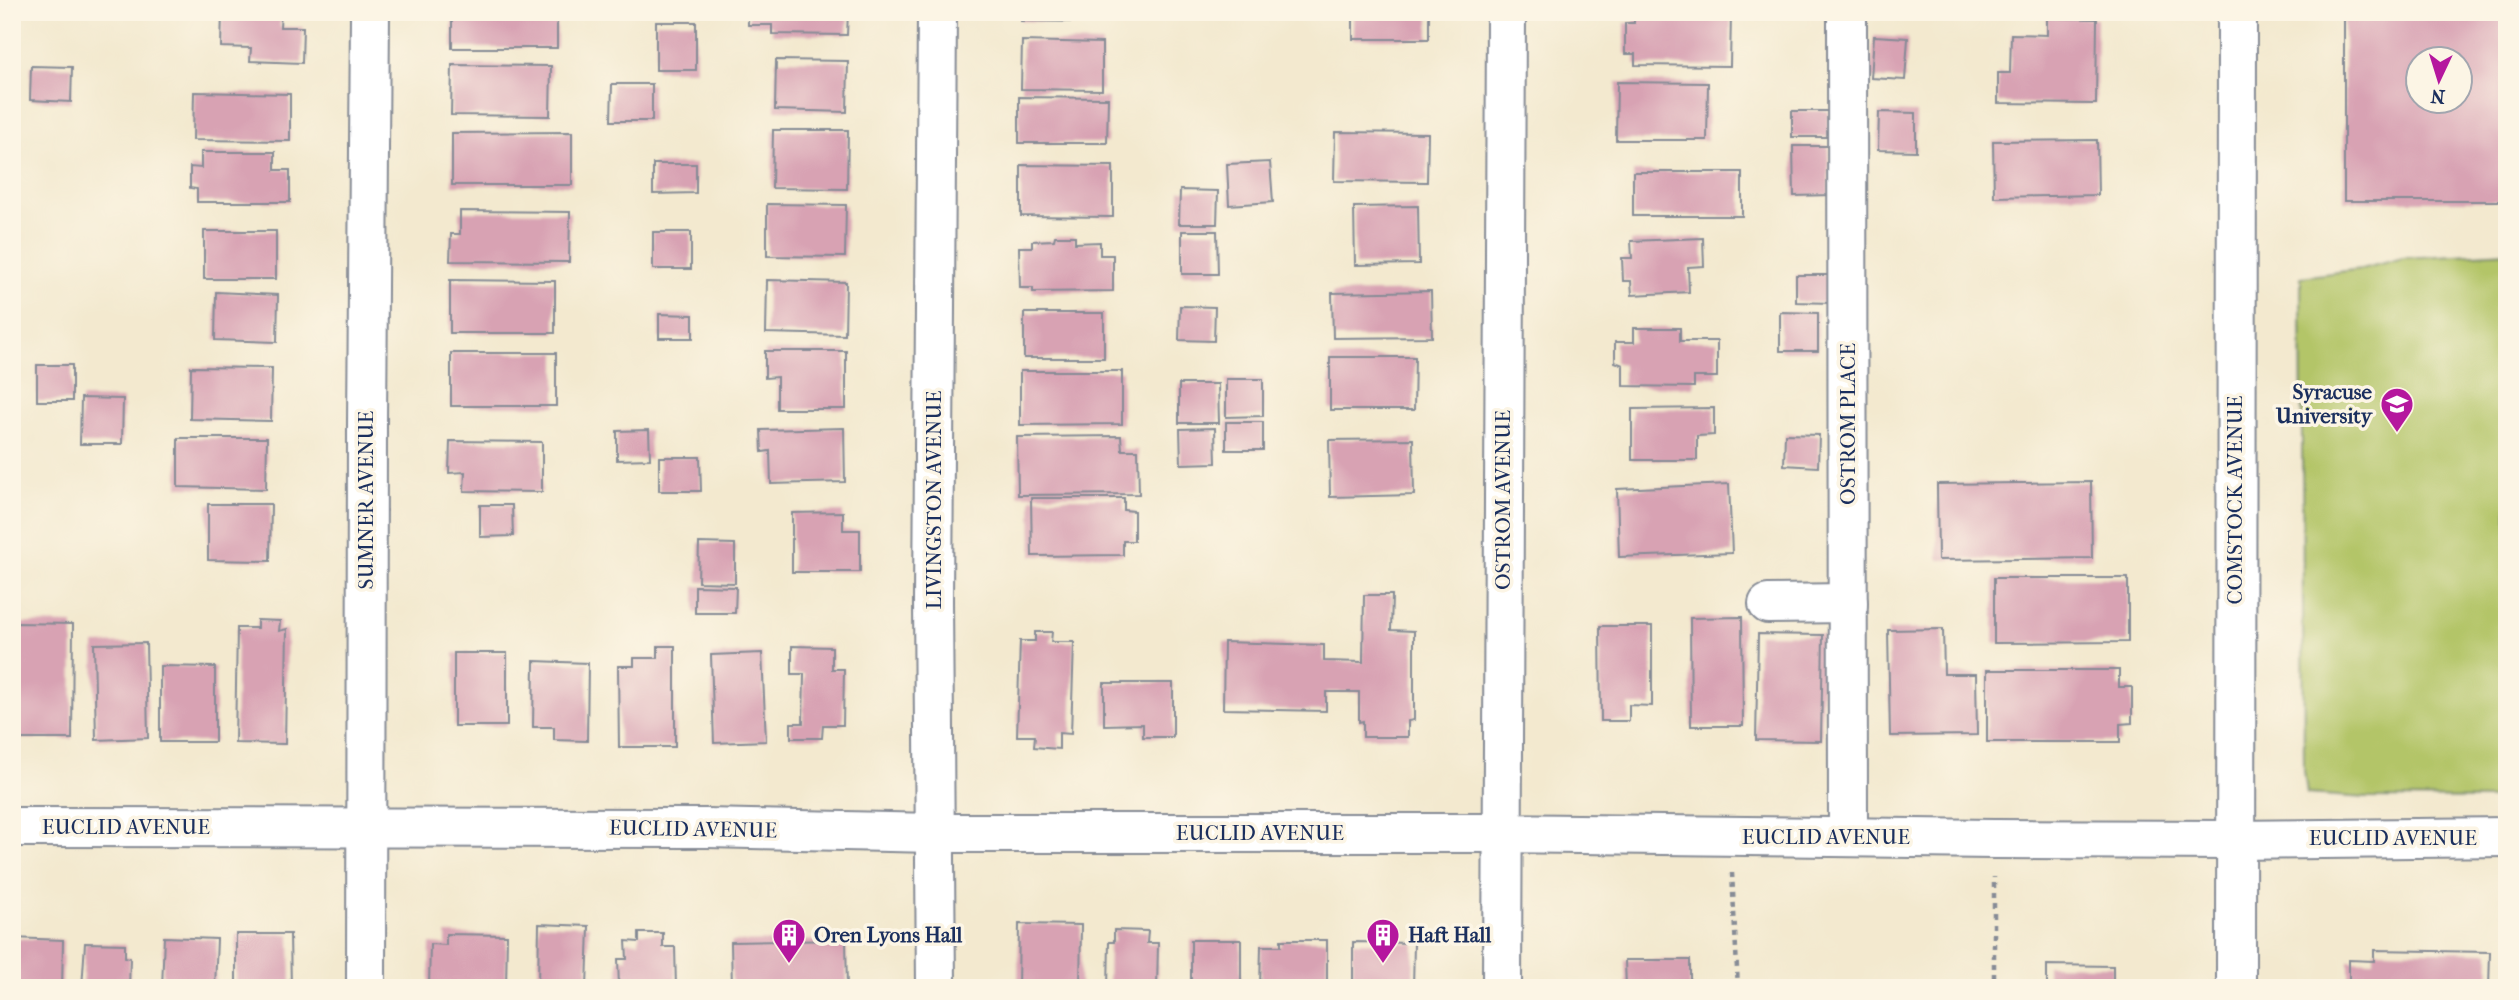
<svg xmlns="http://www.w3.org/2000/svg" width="2519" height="1000" font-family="'IM FELL French Canon',serif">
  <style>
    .green { fill: #b3c568; stroke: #677a63; stroke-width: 2 }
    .building { fill: #d8a2b3; fill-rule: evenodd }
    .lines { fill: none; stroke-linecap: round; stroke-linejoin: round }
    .minor-casing { stroke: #878c96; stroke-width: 42 }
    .path { stroke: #878c96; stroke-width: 4.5; stroke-dasharray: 5 5; stroke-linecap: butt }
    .minor { stroke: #fff; stroke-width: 38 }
    .labels { text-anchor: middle; stroke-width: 7; stroke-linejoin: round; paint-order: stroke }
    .poi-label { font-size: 21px; font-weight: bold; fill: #1b2f5e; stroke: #fcf5e5; text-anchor: start }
    .street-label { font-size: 21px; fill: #1b2f5e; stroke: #fcf5e5 }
  </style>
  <rect width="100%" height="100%" fill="#fcf5e5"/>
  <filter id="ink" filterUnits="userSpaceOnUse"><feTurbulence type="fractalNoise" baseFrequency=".0143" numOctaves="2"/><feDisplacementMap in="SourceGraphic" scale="14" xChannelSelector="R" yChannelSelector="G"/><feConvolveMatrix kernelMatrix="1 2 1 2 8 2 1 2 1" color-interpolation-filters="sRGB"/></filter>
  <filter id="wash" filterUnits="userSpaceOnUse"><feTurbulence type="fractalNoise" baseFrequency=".00686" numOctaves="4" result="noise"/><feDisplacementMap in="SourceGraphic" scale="28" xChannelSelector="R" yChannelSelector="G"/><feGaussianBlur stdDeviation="1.57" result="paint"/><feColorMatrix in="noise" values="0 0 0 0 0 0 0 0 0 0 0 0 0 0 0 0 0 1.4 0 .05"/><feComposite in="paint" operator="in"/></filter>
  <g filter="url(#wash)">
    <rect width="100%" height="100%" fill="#f3e9cf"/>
    <!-- green -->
    <path class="green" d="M2507,252V799L2367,798L2307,794L2304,770L2301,277L2361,269L2403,258Z"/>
    <g id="blocks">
      <!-- building -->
      <g class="building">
        <path d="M222,12H281L280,27H303L302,63L250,61L251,48L221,47Z"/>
        <rect x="452" y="12" width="105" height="36"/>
        <path d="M748,12H848L847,35L772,34V25H748Z"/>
        <path d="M1021,12H1102V22L1021,21Z"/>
        <rect x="1353" y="12" width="76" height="27"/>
        <path d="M2344,12H2470V18H2507V201H2344ZM2418,60H2460V102H2418Z"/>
        <path d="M1634,14H1731L1730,66L1635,65V54H1625V23H1634Z"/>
        <path d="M2047,18L2097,19L2096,104L1998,103V73H2010L2011,34L2047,35Z"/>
        <rect x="656" y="22" width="40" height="48"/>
        <path d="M1874,36L1908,38L1905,80L1871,78Z"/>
        <path d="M1022,41L1102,43V90L1021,89Z"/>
        <path d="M776,60L848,61L847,112L775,110Z"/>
        <path d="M452,65L551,66L550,116L451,115Z"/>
        <path d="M31,66L72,67L71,102L30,100Z"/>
        <path d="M1617,82L1708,83L1707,140H1616Z"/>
        <path d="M612,84H652V121H611Z"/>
        <path d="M194,92L290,94V141L193,140Z"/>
        <path d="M1019,97L1108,98L1107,143H1019Z"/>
        <rect x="1792" y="111" width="36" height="26"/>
        <path d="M1879,112L1916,113V151L1878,150Z"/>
        <path d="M773,130H848L847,189L772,188Z"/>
        <path d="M572,132V185H452V133Z"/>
        <path d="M1335,132L1428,133L1427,182L1334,181Z"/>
        <path d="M2097,140L2098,195L1994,197L1993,141Z"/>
        <path d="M1793,146H1828L1829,195L1794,196Z"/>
        <path d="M201,152H275V170H290V202H197V189L190,188V167L201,168Z"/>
        <path d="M1270,162L1273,202L1229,205L1227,164Z"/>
        <path d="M653,164H696V193L653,194Z"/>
        <path d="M1021,165L1113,166V217L1021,216Z"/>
        <rect x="1633" y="172" width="109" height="44"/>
        <path d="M1180,190L1218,191L1217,224H1179Z"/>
        <path d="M767,204L846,205L845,257L767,256Z"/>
        <path d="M1418,206L1419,264L1355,265L1354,207Z"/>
        <path d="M460,211L570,212L569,262L450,261L451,234H460Z"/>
        <rect x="204" y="231" width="72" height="48"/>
        <path d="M1182,231H1217L1218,274H1182Z"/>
        <rect x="653" y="232" width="38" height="37"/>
        <path d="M1055,236H1075V243L1100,242V255H1113V291L1033,292V288H1020L1019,247H1032V241L1054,240Z"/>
        <path d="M1703,238L1704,266L1688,267L1689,292L1632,295L1631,281H1623L1622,258H1632L1631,241Z"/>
        <path d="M1796,275H1831L1830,303L1796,302Z"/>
        <path d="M450,280L555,281V333H450Z"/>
        <path d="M767,280L846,282L845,335L766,333Z"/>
        <path d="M1431,291L1432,337L1333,338L1332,293Z"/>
        <path d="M216,292L278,295L277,342L215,340Z"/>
        <path d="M1180,306L1215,307L1214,341L1179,340Z"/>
        <path d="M1780,312L1818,313V351H1780Z"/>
        <rect x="1024" y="313" width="80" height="45"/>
        <path d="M659,314L693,315V338H659Z"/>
        <path d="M1634,328H1680V341H1717V377H1694V387L1623,386V365L1615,362V342H1634Z"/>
        <path d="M765,351H846V409H777V377L765,378Z"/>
        <rect x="451" y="353" width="105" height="53"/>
        <path d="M1330,357H1415L1414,410H1330Z"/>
        <rect x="37" y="365" width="35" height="36"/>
        <path d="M191,367L272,368L271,421L190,419Z"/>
        <path d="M1020,371H1122V424L1020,425Z"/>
        <path d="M1226,379H1263V416L1226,417Z"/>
        <path d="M1179,384H1218L1219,423H1179Z"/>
        <path d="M81,398L123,399L122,444H80Z"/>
        <path d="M1714,408V435L1697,436V460H1632V409Z"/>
        <rect x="1226" y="422" width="37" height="28"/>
        <path d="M844,428L845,482L771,484L770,451L762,452L761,430Z"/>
        <path d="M1215,428L1216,463L1181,464L1180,429Z"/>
        <path d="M649,430L650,459L617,460V431Z"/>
        <path d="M1785,434L1819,435L1818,467L1784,465Z"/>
        <path d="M1121,436L1122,450H1138L1139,494L1018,495L1017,437Z"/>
        <path d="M178,438H267L266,489L178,487Z"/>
        <path d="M1413,439L1414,495L1330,497L1329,440Z"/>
        <path d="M450,441L542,442V492L464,491L465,472L449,473Z"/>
        <path d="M659,457H700L701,491H659Z"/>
        <path d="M2091,482L2092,558L1938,560L1937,484Z"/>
        <path d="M1729,484L1732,553L1619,557L1617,489Z"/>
        <path d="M1031,498H1124V510L1134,511V541H1123V555L1032,556Z"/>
        <path d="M208,504H271L270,561L208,560Z"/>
        <path d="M480,505H512L513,536L480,537Z"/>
        <path d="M843,512V530H860V572H792V513Z"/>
        <path d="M699,543L735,544V583L698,582Z"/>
        <path d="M1994,578H2128V642L1994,643Z"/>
        <path d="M695,586L736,587L735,613H695Z"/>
        <path d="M1364,595H1392L1391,630L1414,631V720L1408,721V737H1363V721L1359,722V692H1326V711L1223,709L1224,642L1324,645V661L1363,662Z"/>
        <path d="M1742,617L1743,726H1691L1690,618Z"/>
        <path d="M257,620L280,621L279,631L287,629L285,744L235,743L237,628H257Z"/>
        <path d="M16,623L73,624L72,739H15Z"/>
        <path d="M1600,626H1652V706L1629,705V721H1601Z"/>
        <path d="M1943,629L1944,674H1976L1977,735L1890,736L1888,630Z"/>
        <path d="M1035,632H1052L1051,642H1074L1071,734L1059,733V749L1034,747L1035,736H1017L1020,641H1035Z"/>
        <path d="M1758,634L1823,635L1821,741L1756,740Z"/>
        <path d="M146,643L148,738L96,740L94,644Z"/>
        <path d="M658,646H675V747H619L618,666H634V658H658Z"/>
        <path d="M792,646L832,647V669H844L843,725H823L822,738H791V723H803L804,674H792Z"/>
        <rect x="454" y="653" width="53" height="73"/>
        <path d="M762,653L766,741L714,743L711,655Z"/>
        <path d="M534,661L588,663L587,741L554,740V727H533Z"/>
        <path d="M160,666L215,667V742H160Z"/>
        <path d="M1987,670H2119V687H2132V723L2120,724V742H1987Z"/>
        <path d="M1104,683H1173V737H1143V724L1104,725Z"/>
        <path d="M539,924L589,926L587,988H538Z"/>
        <path d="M1019,924L1081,925L1080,988H1018Z"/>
        <path d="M1114,930L1148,931L1147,943H1158L1157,988H1108L1109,942H1114Z"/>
        <path d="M639,933H663V947H675L676,988H619L618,959H627L626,941L639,942Z"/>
        <path d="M236,934H290L291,988H236Z"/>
        <path d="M446,934L507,935L506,988H429L430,944L446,945Z"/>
        <path d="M164,937L217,939L215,988H162Z"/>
        <path d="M12,938L63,940L62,988H12Z"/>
        <path d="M846,940L847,988H732L731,942Z"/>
        <rect x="1191" y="940" width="50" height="48"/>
        <path d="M1281,940H1327V988H1260L1261,946H1281Z"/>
        <path d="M1353,942L1414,943L1413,988H1353Z"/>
        <path d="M85,943L125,944V957L130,958L129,988H82Z"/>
        <path d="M2374,950L2490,952L2489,988H2349V960L2374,961Z"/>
        <path d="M1625,960H1690V988H1626Z"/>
        <path d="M2047,965L2113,966V988H2047Z"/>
      </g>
    </g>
  </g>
  <g filter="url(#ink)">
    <use href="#blocks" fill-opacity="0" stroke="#878c96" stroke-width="2"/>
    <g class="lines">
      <defs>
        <g id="minor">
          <path d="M1847,12L1848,836"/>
          <path d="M1768,604L1848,603"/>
          <path d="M12,827L707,828L934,833H1501L1994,839L2234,840L2507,837"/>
          <path d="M366,988L367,425L370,12"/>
          <path d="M936,988L933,601L937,12"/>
          <path d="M1502,988L1506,12"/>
          <path d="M2236,988L2237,12"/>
        </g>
      </defs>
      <!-- minor casing -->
      <use href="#minor" class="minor-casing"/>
      <!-- path -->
      <g class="path">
        <path d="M1732,873L1738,988"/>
        <path d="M1994,988V877"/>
      </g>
      <!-- minor -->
      <use href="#minor" class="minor"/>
    </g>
  </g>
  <!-- icons -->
  <defs>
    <symbol id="university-pin" viewBox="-11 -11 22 30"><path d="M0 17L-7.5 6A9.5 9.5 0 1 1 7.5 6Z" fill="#b5179e" stroke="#fcf5e5"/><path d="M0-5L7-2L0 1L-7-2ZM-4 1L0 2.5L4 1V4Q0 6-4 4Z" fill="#fff"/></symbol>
    <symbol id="building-pin" viewBox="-11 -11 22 30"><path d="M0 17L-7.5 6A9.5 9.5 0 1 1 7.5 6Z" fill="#b5179e" stroke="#fcf5e5"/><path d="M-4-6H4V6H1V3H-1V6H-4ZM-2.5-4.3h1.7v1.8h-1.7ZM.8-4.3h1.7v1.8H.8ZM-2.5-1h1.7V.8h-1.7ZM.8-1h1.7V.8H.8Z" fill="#fff"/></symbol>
  </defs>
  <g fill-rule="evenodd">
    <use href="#university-pin" x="2378" y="385" width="38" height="52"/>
    <use href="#building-pin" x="770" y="916" width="38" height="52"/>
    <use href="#building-pin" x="1364" y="916" width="38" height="52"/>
  </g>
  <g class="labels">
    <!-- poi labels -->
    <g class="poi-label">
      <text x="2372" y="399" text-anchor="end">Syracuse<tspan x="2372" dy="24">University</tspan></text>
      <text x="814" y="942">Oren Lyons Hall</text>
      <text x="1408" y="942">Haft Hall</text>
    </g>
    <!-- street labels -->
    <g class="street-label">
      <text transform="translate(1848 424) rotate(-90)" y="7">OSTROM PLACE</text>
      <text transform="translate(366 500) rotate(-90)" y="7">SUMNER AVENUE</text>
      <text transform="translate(934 500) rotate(-90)" y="7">LIVINGSTON AVENUE</text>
      <text transform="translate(1503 500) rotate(-90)" y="7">OSTROM AVENUE</text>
      <text transform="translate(2235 500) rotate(-90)" y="7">COMSTOCK AVENUE</text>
      <text x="126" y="834">EUCLID AVENUE</text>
      <text transform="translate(693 829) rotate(1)" y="7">EUCLID AVENUE</text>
      <text x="1260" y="840">EUCLID AVENUE</text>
      <text x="1826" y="844">EUCLID AVENUE</text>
      <text x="2393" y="845">EUCLID AVENUE</text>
    </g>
  </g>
  <!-- margin -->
  <rect width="2519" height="1000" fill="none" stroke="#fcf5e5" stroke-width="42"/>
  <!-- north arrow -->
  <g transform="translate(2439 80) rotate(184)"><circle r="33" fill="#fcf5e5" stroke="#a2a6af" stroke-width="2"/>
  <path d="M0-5L12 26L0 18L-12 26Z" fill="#b5179e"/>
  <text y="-10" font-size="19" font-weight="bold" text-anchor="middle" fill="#1b2f5e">N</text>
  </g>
</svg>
